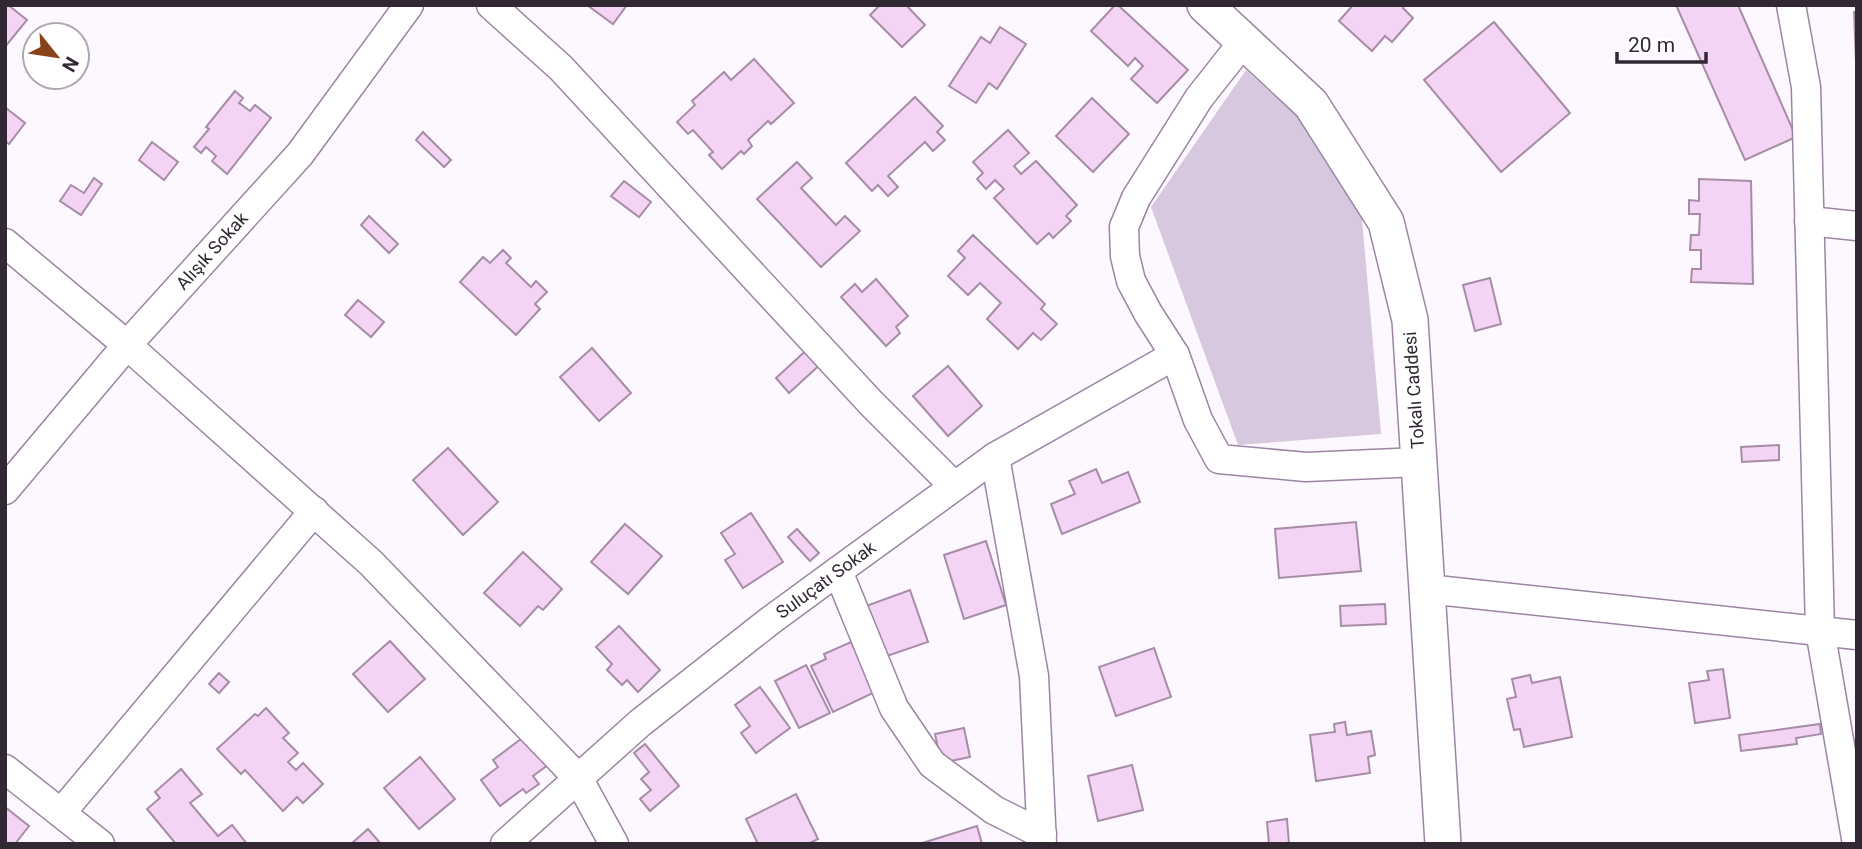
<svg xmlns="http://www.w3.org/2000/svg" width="1862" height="849" font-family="Roboto,sans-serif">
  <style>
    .green { fill: #d8c8df }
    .building { fill: #f4d4f4; stroke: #a78ca7; stroke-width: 2 }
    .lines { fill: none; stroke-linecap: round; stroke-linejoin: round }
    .minor-casing { stroke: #9b85a3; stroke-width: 31 }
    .tertiary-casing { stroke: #9b85a3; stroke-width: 38 }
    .minor { stroke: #fff; stroke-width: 28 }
    .tertiary { stroke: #fff; stroke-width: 35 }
    .labels { text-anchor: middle; stroke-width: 7; stroke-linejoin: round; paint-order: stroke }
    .street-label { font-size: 18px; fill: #312834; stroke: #fff }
  </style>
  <rect width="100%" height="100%" fill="#fdf8ff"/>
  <!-- green -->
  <path class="green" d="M1246,70L1309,127L1361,208L1381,434L1238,445L1151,207Z"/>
  <!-- building -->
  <g class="building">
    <path d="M5,5H8L27,20L5,47Z"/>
    <path d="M587,5H627L613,24Z"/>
    <path d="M880,5H906L925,25L902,47L870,15Z"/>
    <path d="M1115,5H1118L1188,70L1157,103L1131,79L1143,66L1135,58L1128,66L1091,31Z"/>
    <path d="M1353,5H1405L1403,8L1413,18L1392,42L1385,36L1372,51L1339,21Z"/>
    <path d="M1676,5H1738L1796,137L1745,160Z"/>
    <path d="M1854,12H1857V86Z"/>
    <path d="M1494,22L1570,113L1501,172L1424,80Z"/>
    <path d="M1000,27L1026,44L997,89L989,83L976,103L949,86L981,37L990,43Z"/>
    <path d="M754,59L794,103L771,124L768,121L748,140L752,146L744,154L741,151L722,169L709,155L713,152L693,130L688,134L677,122L695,105L692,101L724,72L731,80Z"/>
    <path d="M235,91L243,98L239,103L250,111L255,105L271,118L227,174L212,161L216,156L206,147L201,153L194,147L209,129L206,127Z"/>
    <path d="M915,97L943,126L937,132L945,140L933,151L925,142L888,176L898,187L888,196L878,185L872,191L846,163Z"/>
    <path d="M1092,98L1129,134L1093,172L1056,136Z"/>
    <path d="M6,108L25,123L9,144L5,141Z"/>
    <path d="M1008,130L1029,153L1014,166L1021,174L1036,161L1077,205L1066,216L1071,221L1053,238L1049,233L1037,244L994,198L1004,189L995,180L986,189L977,179L983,173L973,162Z"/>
    <path d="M423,132L451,160L444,167L416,140Z"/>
    <path d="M152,142L178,162L164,180L139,160Z"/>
    <path d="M797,162L812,178L801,188L836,225L845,216L860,231L821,267L757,199Z"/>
    <path d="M94,178L102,184L81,215L60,201L71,185L84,193Z"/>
    <path d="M1699,179L1751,181L1753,284L1691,282L1692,269H1701V250H1690L1691,235H1699L1700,214H1689V200L1699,201Z"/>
    <path d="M624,181L651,202L639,217L611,196Z"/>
    <path d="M369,216L398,244L389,253L361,225Z"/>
    <path d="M973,235L1045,304L1041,309L1057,324L1041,340L1033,333L1018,349L987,319L1001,303L980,283L968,295L948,276L965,258L958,251Z"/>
    <path d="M503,250L511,258L506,263L531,287L536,281L547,292L535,304L540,309L516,335L460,282L483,257L490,263Z"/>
    <path d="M1490,278L1501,324L1475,331L1463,285Z"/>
    <path d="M876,279L908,316L896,327L900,333L886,346L841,297L855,284L862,292Z"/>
    <path d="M358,300L384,322L371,337L345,315Z"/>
    <path d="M811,346L824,361L789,393L776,378Z"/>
    <path d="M592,348L631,393L599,421L560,377Z"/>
    <path d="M948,366L982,406L948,436L913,396Z"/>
    <path d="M1779,445V460L1742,462L1741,447Z"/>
    <path d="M448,448L498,502L463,535L413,480Z"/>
    <path d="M1096,469L1102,483L1128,472L1140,502L1062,534L1051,504L1075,494L1069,481Z"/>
    <path d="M751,513L783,562L743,588L725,560L735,554L721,533Z"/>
    <path d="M1356,522L1361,571L1279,578L1275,529Z"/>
    <path d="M625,524L662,556L628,594L591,562Z"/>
    <path d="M797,529L819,553L810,561L788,537Z"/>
    <path d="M986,541L1006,605L964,619L944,555Z"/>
    <path d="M523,552L562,589L543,610L538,606L520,626L484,593Z"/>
    <path d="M910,590L928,642L884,657L866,606Z"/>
    <path d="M1385,604L1386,624L1341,626L1340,606Z"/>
    <path d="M619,626L660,670L638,692L627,680L622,685L607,670L612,664L596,647Z"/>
    <path d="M390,641L425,679L388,712L353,674Z"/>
    <path d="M851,642L875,692L833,712L811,666L826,659L824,654Z"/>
    <path d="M1154,648L1171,697L1116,716L1099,667Z"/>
    <path d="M806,665L830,713L799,728L775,681Z"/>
    <path d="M1723,669L1730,718L1695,723L1689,683L1709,680L1707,671Z"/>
    <path d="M219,673L229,682L219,693L209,684Z"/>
    <path d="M1530,675L1532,683L1560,677L1572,737L1524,747L1520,729L1514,730L1507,699L1516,697L1512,679Z"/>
    <path d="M760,687L790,728L756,753L741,733L750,726L735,705Z"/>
    <path d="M266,708L289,733L283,738L298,753L288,762L296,770L303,763L323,784L303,803L297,797L283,811L245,770L241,774L217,749L255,714L258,716Z"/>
    <path d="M1345,722L1347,735L1371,731L1375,755L1368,757L1370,773L1316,781L1310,735L1335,732L1334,724Z"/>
    <path d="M1820,724L1821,734L1796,738L1797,744L1741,751L1739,735Z"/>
    <path d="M964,728L970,757L941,763L935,734Z"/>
    <path d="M530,732L552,762L533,776L539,784L526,793L523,789L500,806L481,780L498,767L493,760Z"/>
    <path d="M645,744L679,786L650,811L640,799L651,790L641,779L649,772L634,753Z"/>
    <path d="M420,757L455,799L419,829L384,788Z"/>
    <path d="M1132,765L1143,810L1098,821L1088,776Z"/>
    <path d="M181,769L202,794L190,803L218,836L232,825L247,844H176L147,809L160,798L155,792Z"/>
    <path d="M796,794L818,839L808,844H758L746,819Z"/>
    <path d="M5,807L29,826L15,844H5Z"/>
    <path d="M1287,819L1289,844H1269L1267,822Z"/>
    <path d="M977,826L982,844H919Z"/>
    <path d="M368,829L381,844H351Z"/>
  </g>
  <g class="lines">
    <defs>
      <g id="minor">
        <path d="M491,5L561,68L871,403L954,486"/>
        <path d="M1791,5L1806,87L1820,630L1857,844"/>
        <path d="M1244,41L1199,98L1136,198L1124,227L1125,256L1131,281L1148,313L1175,355L1198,420L1219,459L1306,467L1419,462"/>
        <path d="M1809,221L1857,226"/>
        <path d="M5,243L127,345L371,563L578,778L614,844"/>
        <path d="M995,457L1034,676L1042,844"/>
        <path d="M5,490L127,345L300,154L409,5"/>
        <path d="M838,571L894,708L932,764L994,810L1042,834"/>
        <path d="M1427,589L1857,635"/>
        <path d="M5,769L100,844"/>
        <path d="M61,813L314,511"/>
        <path d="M505,844L640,723L771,620L838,571L995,457L1175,355"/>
      </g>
      <path id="tertiary" d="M1205,5L1311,104L1386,222L1410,320L1443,844"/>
    </defs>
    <!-- minor casing -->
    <use href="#minor" class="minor-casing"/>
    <!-- tertiary casing -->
    <use href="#tertiary" class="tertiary-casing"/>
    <!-- minor -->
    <use href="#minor" class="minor"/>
    <!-- tertiary -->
    <use href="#tertiary" class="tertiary"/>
  </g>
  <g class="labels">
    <!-- street labels -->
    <g class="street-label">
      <text transform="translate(212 251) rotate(-48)" y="6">Alışık Sokak</text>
      <text transform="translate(1414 390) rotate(-94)" y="6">Tokalı Caddesi</text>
      <text transform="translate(826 580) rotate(-36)" y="6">Suluçatı Sokak</text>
    </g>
  </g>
  <!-- border -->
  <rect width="1862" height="849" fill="none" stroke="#312834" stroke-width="14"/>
  <!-- north arrow -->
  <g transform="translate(56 56) rotate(120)"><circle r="33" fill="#ffffff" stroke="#ada9ae" stroke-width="2"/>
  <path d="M0-5L12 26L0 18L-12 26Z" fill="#884418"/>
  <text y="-10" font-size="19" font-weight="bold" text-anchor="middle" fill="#312834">N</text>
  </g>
  <!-- scale -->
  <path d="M1617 52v10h89v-10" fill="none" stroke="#312834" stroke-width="3.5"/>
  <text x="1628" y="52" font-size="21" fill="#312834" stroke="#ffffff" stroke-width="5" paint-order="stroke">20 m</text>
</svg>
